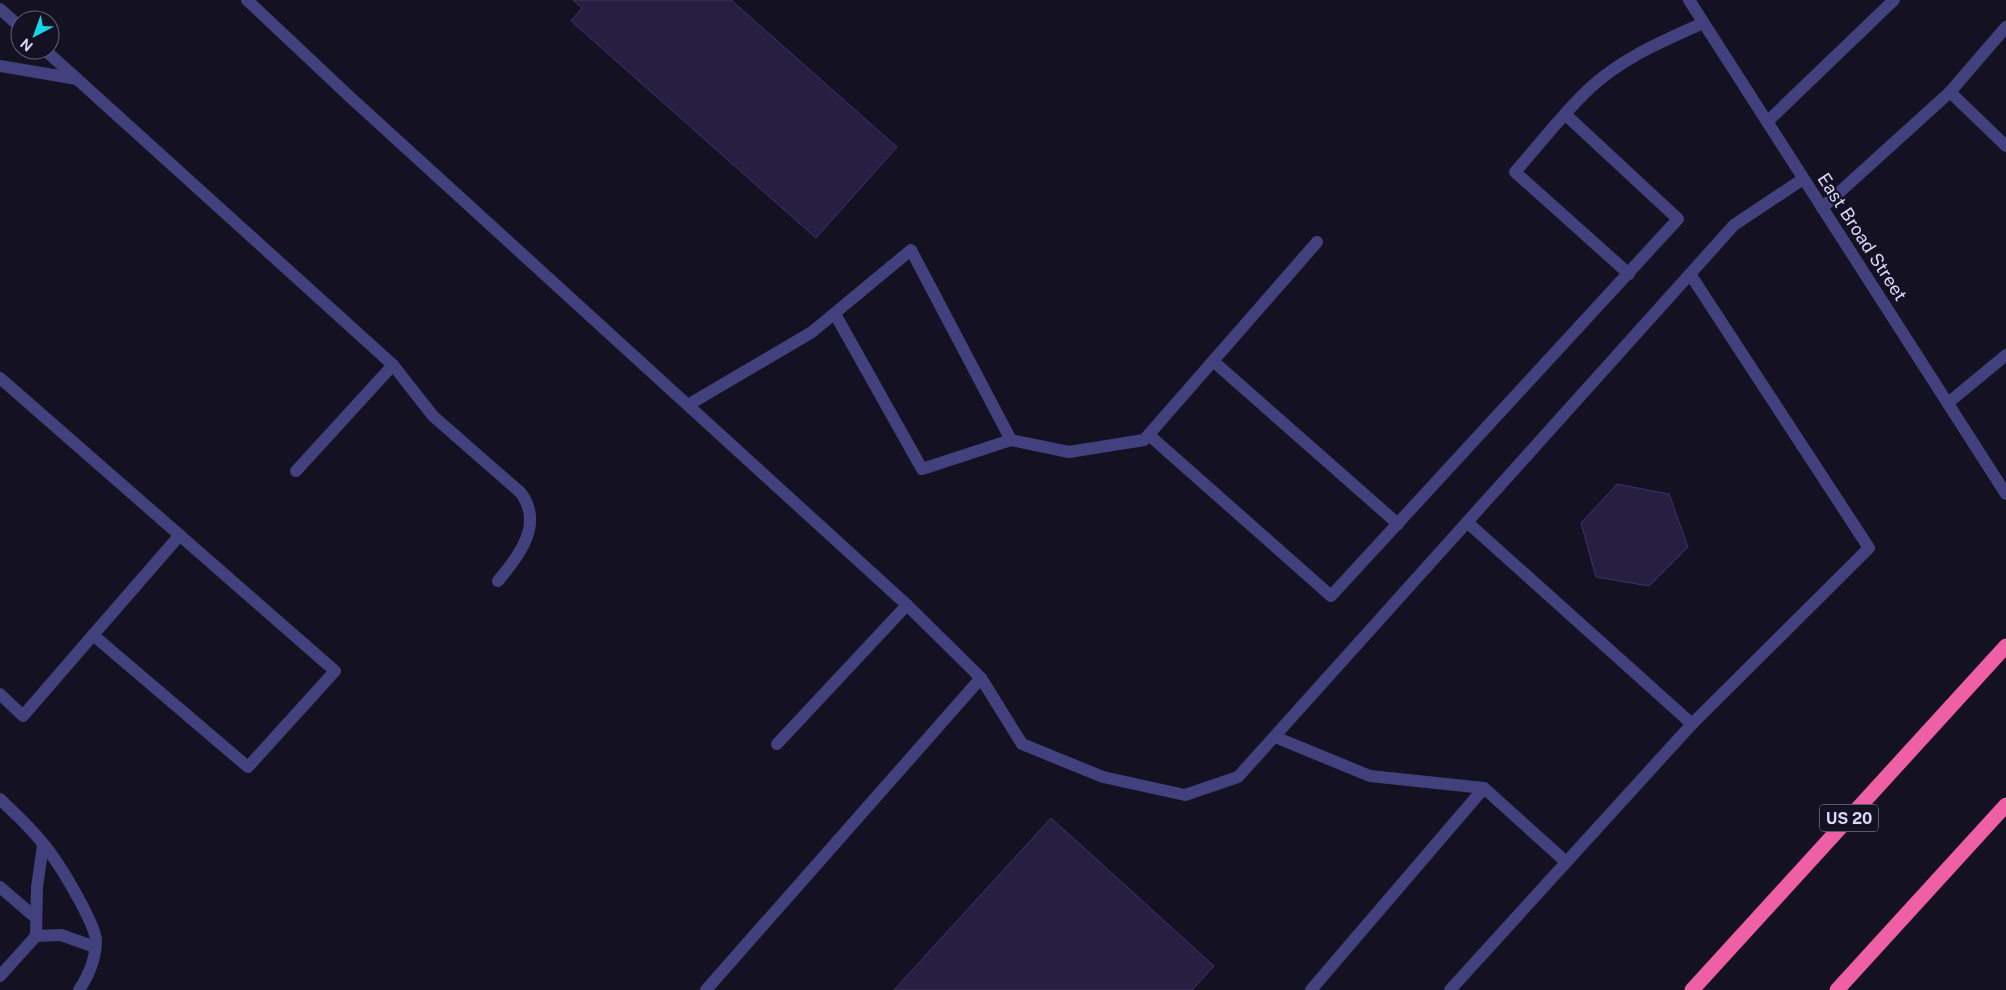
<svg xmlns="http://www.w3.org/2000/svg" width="2006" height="990" font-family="'Public Sans',sans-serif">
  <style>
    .building { fill: #261f42; stroke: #3e336c }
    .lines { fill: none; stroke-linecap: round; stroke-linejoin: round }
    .minor { stroke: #42417d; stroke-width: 12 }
    .highway { stroke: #ee5fa5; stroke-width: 15 }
    .labels { text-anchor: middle; stroke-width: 4.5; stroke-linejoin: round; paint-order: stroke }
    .shield { fill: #141123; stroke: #9f9cba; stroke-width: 1 }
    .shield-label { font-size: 16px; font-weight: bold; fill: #dbd7fb }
    .street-label { font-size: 18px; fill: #dbd7fb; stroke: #141123 }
  </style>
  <rect width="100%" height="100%" fill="#141123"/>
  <!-- building -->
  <g class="building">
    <path d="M573,0H731L897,147L816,238L571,21L582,8Z"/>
    <path d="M1617,484L1669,494L1688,547L1649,586L1596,577L1581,523Z"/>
    <path d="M1051,818L1214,966L1192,990H894Z"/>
  </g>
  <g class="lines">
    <!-- minor -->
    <g class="minor">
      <path d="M247,0L350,97L907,605"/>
      <path d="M1689,0L2006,494"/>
      <path d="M0,9L20,27"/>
      <path d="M45,50L393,365L433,416L521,493C544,525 519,555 498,581"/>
      <path d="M0,66L77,79"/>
      <path d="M1950,92L2006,27"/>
      <path d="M1767,122L1894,0"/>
      <path d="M1822,208L1950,92L2006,146"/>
      <path d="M1629,274L1515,172C1539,145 1564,112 1590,88C1622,58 1663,41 1703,23"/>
      <path d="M835,314L922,469L1011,440"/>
      <path d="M1213,361L1398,524"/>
      <path d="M0,378L335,671L248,767L93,635L23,716L0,694"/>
      <path d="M1948,403L2006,355"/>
      <path d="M688,405L812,332L911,250L1011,440L1069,452L1144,440L1317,242"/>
      <path d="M1149,435L1331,596L1678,219L1566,115"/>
      <path d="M296,471L393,365"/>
      <path d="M1467,522L1692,724L1869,548L1690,274"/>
      <path d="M93,635L180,535"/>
      <path d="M1275,737L1370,776L1484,788"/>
      <path d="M777,744L907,605L981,678L1022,744L1103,777L1185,795L1238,777L1734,225L1803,179"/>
      <path d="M0,799C11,810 23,820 33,832C53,853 68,879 82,905C87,915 95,929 96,940C96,959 89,975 79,990"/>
      <path d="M0,887L36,918"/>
      <path d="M36,936L37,887L43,845"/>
      <path d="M0,976L36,936L61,935L95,947"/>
      <path d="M706,990L981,678"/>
      <path d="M1311,990L1484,788L1566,862"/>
      <path d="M1450,990L1692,724"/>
    </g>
    <!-- highway -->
    <g class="highway">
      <path d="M1692,990L2006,646"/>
      <path d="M1837,990L2006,805"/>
    </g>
  </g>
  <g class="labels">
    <!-- shield labels -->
    <rect class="shield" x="1820" y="804.5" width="58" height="27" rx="4"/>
    <g class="shield-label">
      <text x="1849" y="824">US 20</text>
    </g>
    <!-- street labels -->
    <g class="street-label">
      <text transform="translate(1862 237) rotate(57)" y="6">East Broad Street</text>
    </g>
  </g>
  <!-- north arrow -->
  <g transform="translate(35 35) rotate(221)"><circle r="24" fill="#141123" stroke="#646079"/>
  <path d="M0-4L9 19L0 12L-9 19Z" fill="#18d4e6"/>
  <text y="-8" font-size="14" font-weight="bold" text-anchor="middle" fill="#dbd7fb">N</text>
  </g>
</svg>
